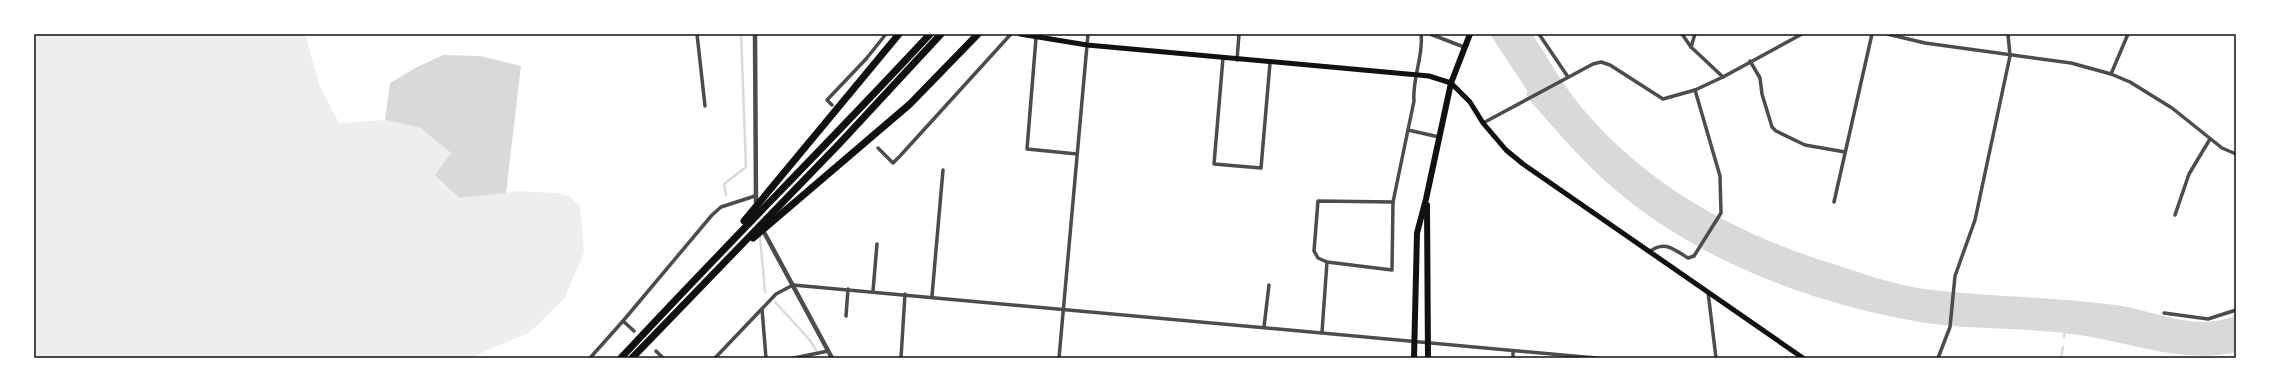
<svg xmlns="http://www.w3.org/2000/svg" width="2270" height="392" font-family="Roboto,sans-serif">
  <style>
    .green { fill: #eee }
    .water { fill: #d9d9d9 }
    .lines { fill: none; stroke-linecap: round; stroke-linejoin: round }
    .stream { stroke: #d9d9d9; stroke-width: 2.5 }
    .minor { stroke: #4c4c4c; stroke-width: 3.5 }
    .tertiary { stroke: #4c4c4c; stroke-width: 4.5 }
    .secondary { stroke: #111; stroke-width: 5 }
    .trunk { stroke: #111; stroke-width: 6 }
    .motorway { stroke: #111; stroke-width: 7 }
    .neatline { fill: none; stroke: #111; stroke-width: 1.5 }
  </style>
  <rect width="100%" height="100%" fill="#fff"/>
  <!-- green -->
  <path class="green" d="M34,34H305L319,84L339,123L385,120L419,127L451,153L459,198L519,191L556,193L570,196L580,207L584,252L564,299L530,332L470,358H34Z"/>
  <!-- water -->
  <g class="water">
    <path d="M1490,34H1532C1546,55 1559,78 1574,98C1639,181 1731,232 1830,263C1859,272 1888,283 1918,288C1974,296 2031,296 2087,302C2098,303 2111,304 2122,306C2159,313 2200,332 2236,315V352C2182,365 2125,340 2071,334C2021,327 1969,330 1920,322C1807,303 1689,257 1604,180C1578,156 1555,129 1532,103L1526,94L1528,92Z"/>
    <path d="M443,55L480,56L521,66L506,193L459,198L435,175L451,153L419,127L385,120L390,83L417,67Z"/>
  </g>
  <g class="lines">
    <!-- stream -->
    <g class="stream">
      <path d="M726,195L724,184L746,167L741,34"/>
      <path d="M760,237L765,292"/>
      <path d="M775,302L809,339L816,350"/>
      <path d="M2064,337L2065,330"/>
      <path d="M2061,358L2063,347"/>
    </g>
    <!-- minor -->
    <g class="minor">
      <path d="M697,34L705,106"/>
      <path d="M1430,34L1464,47"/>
      <path d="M1539,34L1568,77"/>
      <path d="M1682,34L1691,47L1723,77"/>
      <path d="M1887,34L1925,43L2071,63L2111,74L2130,82L2172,108L2222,148L2236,154"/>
      <path d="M1036,38L1027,149L1077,154"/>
      <path d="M1691,47L1695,34"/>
      <path d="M1223,58L1214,164L1261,168L1270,63"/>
      <path d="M1237,60L1239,34"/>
      <path d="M1750,61L1760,78L1762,94L1772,127L1776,131L1805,145L1845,152"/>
      <path d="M2111,74L2128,34"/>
      <path d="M832,105L827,100L866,59L886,34"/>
      <path d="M1483,123L1593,64L1601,62L1610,65L1663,99L1695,90L1723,77L1802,34"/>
      <path d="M1408,130L1439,137"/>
      <path d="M878,148L893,163L900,156L1011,34"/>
      <path d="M1834,202L1872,34"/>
      <path d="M2175,215L2189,174L2210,139"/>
      <path d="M1649,252C1665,240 1673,249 1688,258L1694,256L1721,213L1720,176L1695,90"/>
      <path d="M1327,262L1318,258L1314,251L1318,201L1393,202"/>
      <path d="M873,291L877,244"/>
      <path d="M1708,292L1716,358"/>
      <path d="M932,296L943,170"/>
      <path d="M762,309L766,358"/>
      <path d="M2164,313L2208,319L2236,310"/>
      <path d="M846,316L848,289"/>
      <path d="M1264,327L1269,285"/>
      <path d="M634,331L623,321L712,215L721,207L755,196"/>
      <path d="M1322,332L1327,262L1392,270L1393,202L1414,101C1412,78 1424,55 1421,34"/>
      <path d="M656,351L663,358"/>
      <path d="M1513,351V358"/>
      <path d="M590,358L623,321"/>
      <path d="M715,358L776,294L793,285L1596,358"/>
      <path d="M794,358L828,351"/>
      <path d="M901,358L905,294"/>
      <path d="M1059,358L1088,34"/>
      <path d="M1938,358L1950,327L1955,276L1975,220L2010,56L2008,34"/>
    </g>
    <!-- tertiary -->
    <g class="tertiary">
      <path d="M755,34L756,202"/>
      <path d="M765,234L832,358"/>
    </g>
    <!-- secondary -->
    <path class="secondary" d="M1020,34L1087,45L1429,76L1451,83L1470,102L1483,123L1506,150L1523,164L1803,358"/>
    <!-- trunk -->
    <g class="trunk">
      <path d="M1427,205L1428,358"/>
      <path d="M1414,358L1417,233L1426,199L1451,83L1470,34"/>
    </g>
    <!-- motorway -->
    <g class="motorway">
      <path d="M744,221L899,34"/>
      <path d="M753,238L910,104L978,34"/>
      <path d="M621,358C723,248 829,143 930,34"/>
      <path d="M632,358L840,143L941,34"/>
    </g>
  </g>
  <!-- border -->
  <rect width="2270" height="392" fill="none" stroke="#ffffff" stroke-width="70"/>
  <rect x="35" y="35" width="2200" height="322" class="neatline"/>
</svg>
